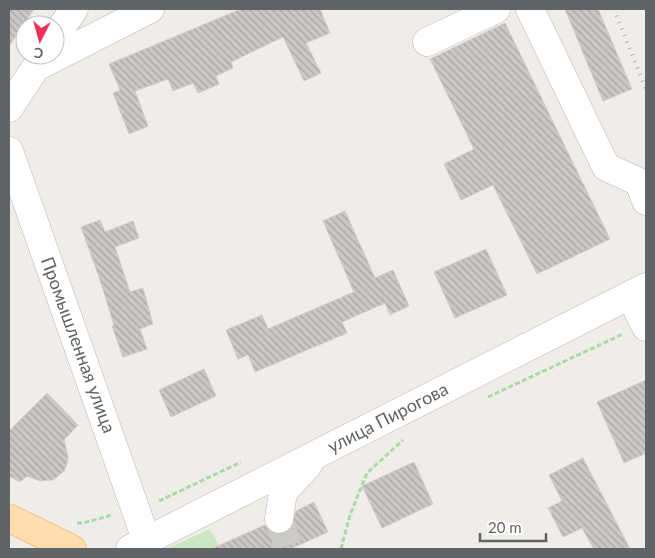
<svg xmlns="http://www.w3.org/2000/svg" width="655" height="558" font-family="Lato,sans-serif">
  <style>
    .grass { fill: #cce8c3 }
    .building { fill: url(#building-back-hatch); stroke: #d5ccc5 }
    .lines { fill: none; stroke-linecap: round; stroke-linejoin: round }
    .minor-tunnel { stroke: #cccac7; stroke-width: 28; stroke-dasharray: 28 14; stroke-linecap: butt }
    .minor-casing { stroke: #b2b6b9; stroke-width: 29 }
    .major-casing { stroke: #f3a45d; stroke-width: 29 }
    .path { stroke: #a6daa7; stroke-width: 3; stroke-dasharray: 5 2.5; stroke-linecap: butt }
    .minor { stroke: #fff; stroke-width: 28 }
    .major { stroke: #ffddad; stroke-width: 28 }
    .rail { stroke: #b3b4b5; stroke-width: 4; stroke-dasharray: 1 6; stroke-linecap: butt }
    .labels { text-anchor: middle; stroke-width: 4; stroke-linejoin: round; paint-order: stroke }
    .street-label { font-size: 18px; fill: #5e6467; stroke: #fff }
  </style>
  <defs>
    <pattern id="building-back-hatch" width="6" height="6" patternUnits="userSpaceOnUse" patternTransform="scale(1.25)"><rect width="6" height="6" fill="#ccc7c4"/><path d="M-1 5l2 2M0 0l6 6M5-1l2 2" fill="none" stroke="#a9a5a3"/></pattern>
  </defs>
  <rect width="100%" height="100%" fill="#f0ece7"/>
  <!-- grass -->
  <path class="grass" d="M210,529L221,549H166Z"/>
  <!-- building -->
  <g class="building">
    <path d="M9,9H34L9,46Z"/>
    <path d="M241,9H320L330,33L306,43L321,73L304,81L283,37L231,62L233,68L216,76L219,84L198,93L193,83L173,91L168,79L135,91L148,126L129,134L113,93L120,90L109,64Z"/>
    <path d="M565,9H598L632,89L603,101Z"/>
    <path d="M505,23L610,239L537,274L493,185L461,200L444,164L474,149L430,59Z"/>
    <path d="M345,211L375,278L393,270L409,306L390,315L385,303L342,322L347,333L255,372L248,355L238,359L226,330L262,315L268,329L354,292L323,221Z"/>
    <path d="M100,220L105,232L133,221L139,238L115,247L130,292L143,288L153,324L140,329L147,349L123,357L112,326L114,325L100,280L81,227Z"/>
    <path d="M486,249L507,295L455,318L434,272Z"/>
    <path d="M204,369L216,396L171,417L159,390Z"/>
    <path d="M646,380V453L624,463L597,402Z"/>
    <path d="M47,393L78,425L64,440L68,456L67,464L64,471L53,480L40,481L27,476L20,482L9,476V431Z"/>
    <path d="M583,458L630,549H594L582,528L563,537L548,508L562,501L549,475Z"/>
    <path d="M414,462L433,504L382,528L362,486Z"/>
    <path d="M314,502L328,532L290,549H211L265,525L269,531L276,534L285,533L291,528L296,511Z"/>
  </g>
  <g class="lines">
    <!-- minor-tunnel -->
    <path class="minor-tunnel" d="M279,519L289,549"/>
    <defs>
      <g id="minor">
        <path d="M530,9L606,167L639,182L646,201"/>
        <path d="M55,37L74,9"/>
        <path d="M427,42L496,9"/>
        <path d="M9,108L36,67L150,9"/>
        <path d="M9,151L146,539"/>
        <path d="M630,295L646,327"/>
        <path d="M279,519L283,492L308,465"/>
        <path d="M130,549L646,287"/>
      </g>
      <path id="major" d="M9,518L72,549"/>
    </defs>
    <!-- minor casing -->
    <use href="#minor" class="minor-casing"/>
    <!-- major casing -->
    <use href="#major" class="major-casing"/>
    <!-- path -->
    <g class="path">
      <path d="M488,397L623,334"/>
      <path d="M159,501L241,462"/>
      <path d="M77,523H83L112,515"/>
      <path d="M341,549L350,515L367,473L403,440"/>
    </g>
    <!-- minor -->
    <use href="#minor" class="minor"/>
    <!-- major -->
    <use href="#major" class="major"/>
    <!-- rail -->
    <path class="rail" d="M614,9L646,90"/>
  </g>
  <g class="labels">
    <!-- street labels -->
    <g class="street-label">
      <text transform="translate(78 345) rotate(70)" y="6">Промышленная улица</text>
      <text transform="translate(388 418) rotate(-27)" y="6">улица Пирогова</text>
    </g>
  </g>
  <!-- border -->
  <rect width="655" height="558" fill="none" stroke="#5e6467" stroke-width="20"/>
  <!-- north arrow -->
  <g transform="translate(40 40) rotate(186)"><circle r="24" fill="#ffffff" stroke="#bfc1c2"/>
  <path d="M0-4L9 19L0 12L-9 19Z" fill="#eb3252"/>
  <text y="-8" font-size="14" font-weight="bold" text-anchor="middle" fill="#5e6467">С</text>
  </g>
  <!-- scale -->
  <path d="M480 533v8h66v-8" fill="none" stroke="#5e6467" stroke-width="2.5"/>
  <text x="488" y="533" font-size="15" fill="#5e6467" stroke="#ffffff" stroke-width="4" paint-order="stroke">20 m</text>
</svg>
